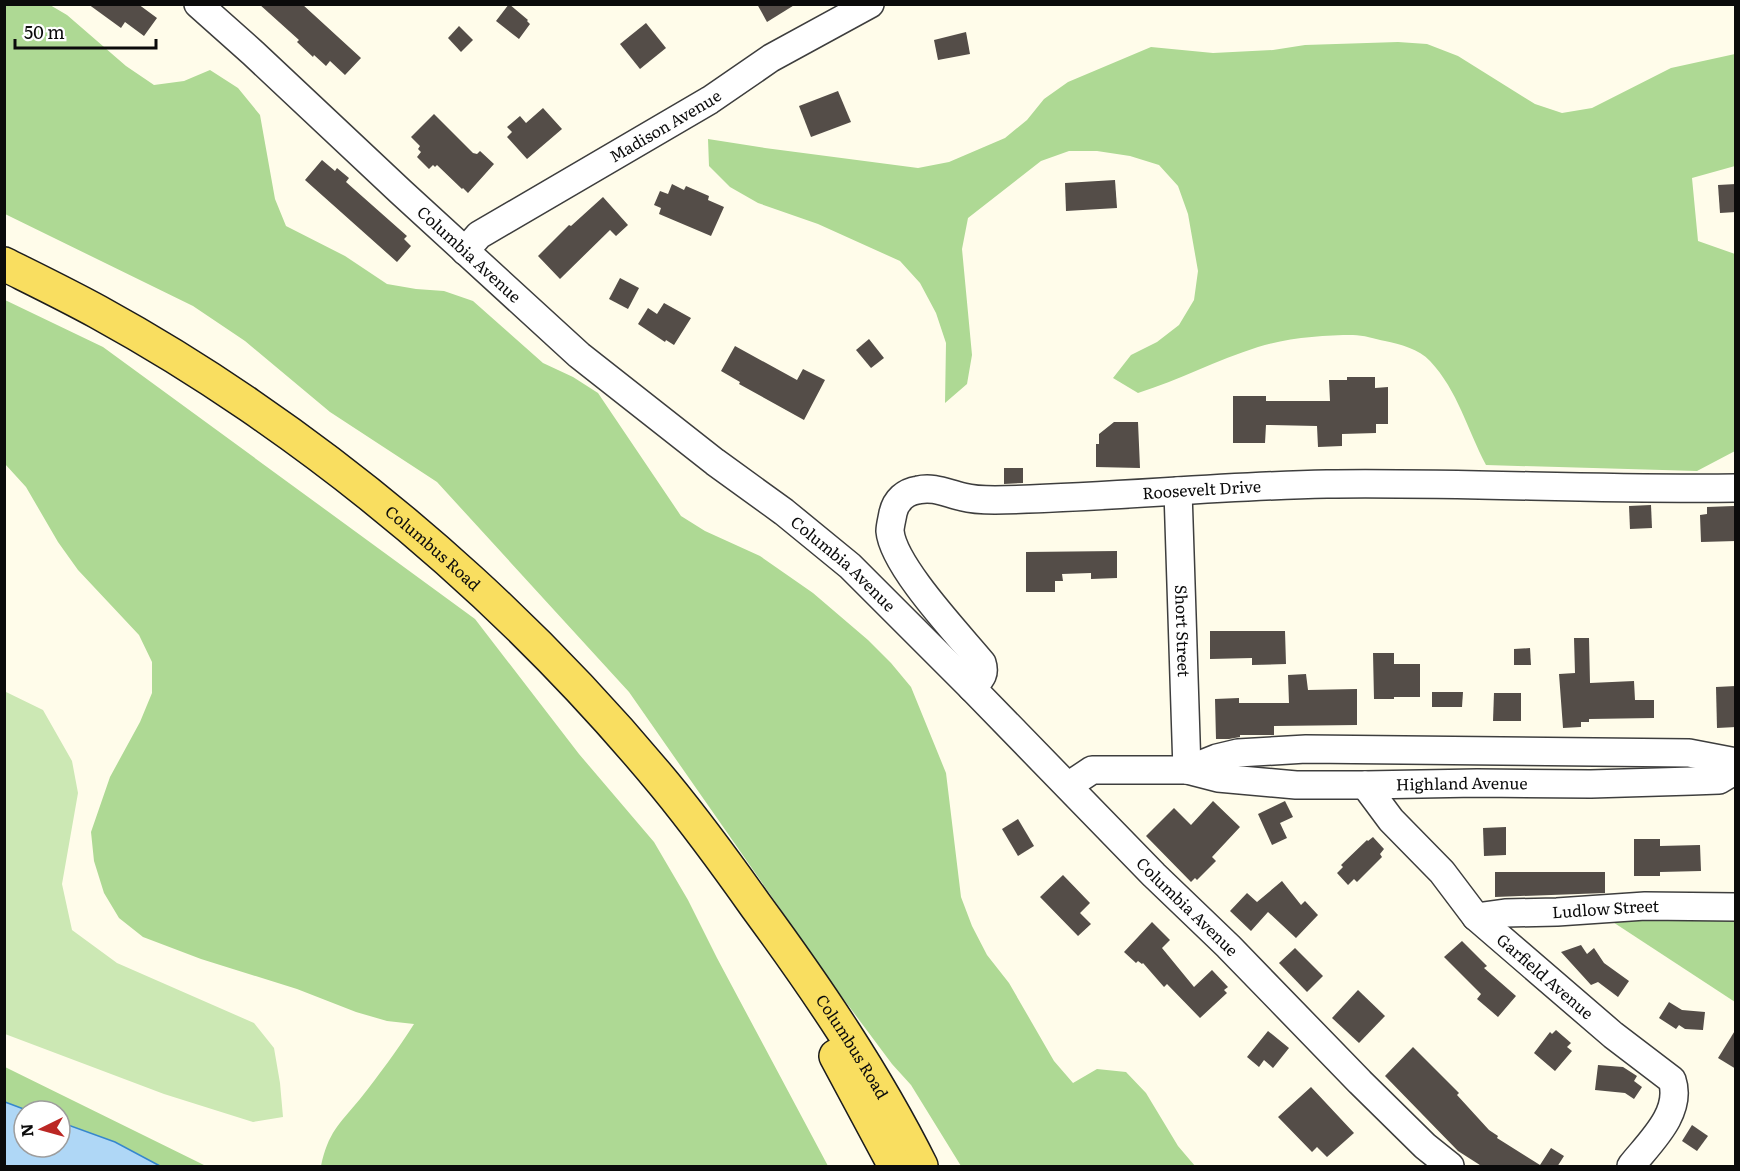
<svg xmlns="http://www.w3.org/2000/svg" width="1740" height="1171" font-family="Literata,serif">
  <style>
    .green { fill: #cce8b4 }
    .forest { fill: #aed994 }
    .water { fill: #afd7f6; stroke: #3687cd; stroke-width: 1.5 }
    .building { fill: #544d48 }
    .lines { fill: none; stroke-linecap: round; stroke-linejoin: round }
    .minor-casing { stroke: #3e3e3e; stroke-width: 30 }
    .major-casing { stroke: #1c1c1c; stroke-width: 36 }
    .minor { stroke: #fff; stroke-width: 27 }
    .major { stroke: #f9de60; stroke-width: 33 }
    .labels { text-anchor: middle; stroke-width: 6; stroke-linejoin: round; paint-order: stroke }
    .street-label { font-size: 16px; fill: #0b0b0b; stroke: #fff }
  </style>
  <rect width="100%" height="100%" fill="#fffcea"/>
  <!-- green -->
  <path class="green" d="M4,691L43,710L72,761L78,793L62,884L72,930L117,963L254,1023L274,1048L280,1083L283,1117L253,1122L164,1094L5,1034Z"/>
  <!-- forest -->
  <g class="forest">
    <path d="M5,4L50,5L67,15L126,66L154,85L184,81L210,70L238,88L260,115L275,199L286,226L345,256L387,284L416,289L444,291L473,301L543,363L573,377L598,393L681,516L705,531L760,556L813,593L868,640L891,663L911,687L946,773L961,897L972,926L987,955L1009,983L1054,1061L1073,1083L1097,1069L1126,1072L1146,1093L1178,1146L1195,1166H961L911,1085L892,1064L839,993L629,692L437,482L330,412L245,341L193,306L5,214Z"/>
    <path d="M1398,42L1427,44L1458,56L1535,104L1562,113L1592,108L1671,68L1735,54V166L1692,178L1698,241L1735,254V451L1697,471L1486,465C1467,429 1458,391 1430,361C1419,349 1400,344 1385,341C1375,339 1363,335 1353,335C1323,335 1287,338 1258,347C1217,360 1179,380 1138,393L1113,378L1131,355L1157,342L1179,325L1194,300L1198,271L1188,214L1178,186L1159,165L1130,156L1097,151H1069L1041,161L968,218L962,249L972,355L967,384L945,403L946,343L936,313L920,283L900,261L818,224L758,203L730,187L709,166L708,139L765,148L918,168L949,162L1005,138L1027,120L1044,99L1068,82L1151,47L1213,53L1273,50L1305,45Z"/>
    <path d="M5,300L103,347L475,619L579,754L654,842L688,900L717,958L828,1166H321C328,1133 339,1124 360,1099C379,1075 398,1049 414,1024L387,1021L356,1012L297,989L201,959L143,937L119,918L104,893L94,861L91,832L110,777L140,722L152,693V662L139,635L78,570L58,542L26,487L5,464Z"/>
    <path d="M1735,905V1002L1593,909Z"/>
    <path d="M5,1067L206,1166H160L115,1142L60,1122V1111H29L5,1102Z"/>
  </g>
  <!-- water -->
  <path class="water" d="M5,1102L29,1111H24V1147H60V1122L115,1142L160,1166H5Z"/>
  <!-- building -->
  <g class="building">
    <path d="M88,4H138L157,18L144,36L125,22L121,28Z"/>
    <path d="M259,4H302L361,58L345,75L330,61L326,66L314,55L313,57L297,42L299,40Z"/>
    <path d="M509,4L528,20L527,21L530,24L519,39L496,21Z"/>
    <path d="M757,4H796L767,22Z"/>
    <path d="M646,23L666,48L640,69L620,44Z"/>
    <path d="M459,26L473,40L461,52L448,38Z"/>
    <path d="M966,32L970,54L938,60L934,40Z"/>
    <path d="M838,91L851,122L811,137L799,106Z"/>
    <path d="M543,108L562,129L527,159L507,137L512,132L507,127L520,116L526,123Z"/>
    <path d="M434,114L473,153L477,154L480,151L494,164L468,193L463,188L462,189L437,165L435,167L433,165L429,169L417,157L421,152L418,149L420,146L411,137Z"/>
    <path d="M322,160L335,171L337,168L349,178L346,182L407,236L404,239L411,246L397,262L305,180Z"/>
    <path d="M1115,180L1117,208L1066,211L1065,183Z"/>
    <path d="M672,184L684,190L686,186L709,196L708,200L724,207L711,236L659,214L661,208L654,205L660,191L668,194Z"/>
    <path d="M1736,184V212L1720,213L1718,185Z"/>
    <path d="M603,197L628,225L616,236L610,230L560,279L538,256L569,225L571,226Z"/>
    <path d="M620,278L639,288L628,309L609,299Z"/>
    <path d="M664,303L691,318L674,345L666,340L665,342L638,324L648,308L657,314Z"/>
    <path d="M869,339L884,358L871,368L856,350Z"/>
    <path d="M735,346L797,380L803,369L825,380L804,420L739,384L740,382L721,371Z"/>
    <path d="M1347,377H1375V388L1388,387V424H1376V433L1342,434V446L1318,447L1317,426L1266,425L1265,443H1233V396H1266V401H1330L1329,380H1347Z"/>
    <path d="M1114,422H1138L1140,468L1096,467V444H1099V434Z"/>
    <path d="M1004,468H1023V483L1004,484Z"/>
    <path d="M1651,505L1652,528L1630,529L1629,506Z"/>
    <path d="M1734,506L1736,541L1701,542L1700,515L1707,514V507Z"/>
    <path d="M1117,551V578L1091,579V573L1062,574L1063,581H1055V592H1026V552Z"/>
    <path d="M1210,631H1285L1286,664L1252,665V658L1210,659Z"/>
    <path d="M1574,638H1589L1590,683L1634,681L1635,700H1654V718L1589,719V722H1581V727L1563,728L1559,674L1575,673Z"/>
    <path d="M1530,648L1531,665H1514V649Z"/>
    <path d="M1373,653H1394V664H1420V697H1394V699H1374Z"/>
    <path d="M1306,674L1308,690L1357,689V725L1274,726V735H1240V737L1229,739H1216L1215,699L1239,698V703H1289L1288,675Z"/>
    <path d="M1736,686V727L1717,728L1716,687Z"/>
    <path d="M1432,692H1463L1462,707H1432Z"/>
    <path d="M1494,693H1521V721H1493Z"/>
    <path d="M1213,801L1240,827L1212,857L1216,861L1197,880L1195,878L1191,882L1146,836L1174,808L1191,825Z"/>
    <path d="M1285,801L1293,817L1280,823L1287,838L1272,845L1258,814Z"/>
    <path d="M1018,819L1034,846L1018,856L1002,829Z"/>
    <path d="M1506,827V855L1484,856L1483,828Z"/>
    <path d="M1373,837L1384,849L1380,854L1382,857L1357,882L1354,879L1348,885L1337,873L1343,867L1341,865L1367,840L1368,841Z"/>
    <path d="M1634,839H1660V846L1700,845L1701,871L1660,872V876H1634Z"/>
    <path d="M1495,872H1605V893L1495,897Z"/>
    <path d="M1063,875L1090,903L1080,913L1091,924L1078,936L1040,897Z"/>
    <path d="M1282,881L1301,905L1305,901L1318,915L1296,938L1268,912L1251,931L1230,911L1247,893L1257,902Z"/>
    <path d="M1152,922L1170,940L1162,948L1194,987L1212,970L1228,987L1224,990L1227,993L1200,1018L1167,984L1164,987L1143,963L1142,964L1138,961L1136,963L1124,952Z"/>
    <path d="M1462,941L1487,966L1484,968L1516,996L1498,1017L1477,999L1481,994L1444,957Z"/>
    <path d="M1581,945L1587,954L1594,948L1604,963L1629,981L1618,997L1598,982L1591,985L1561,952Z"/>
    <path d="M1295,948L1323,976L1307,992L1279,963Z"/>
    <path d="M1358,990L1385,1016L1359,1043L1332,1018Z"/>
    <path d="M1669,1002L1682,1010L1705,1012L1703,1030L1685,1029L1679,1025L1676,1029L1659,1018Z"/>
    <path d="M1736,1029V1069L1718,1058Z"/>
    <path d="M1556,1030L1571,1043L1567,1047L1572,1051L1555,1071L1534,1053L1550,1032L1552,1034Z"/>
    <path d="M1268,1031L1289,1048L1273,1068L1264,1060L1259,1067L1247,1057Z"/>
    <path d="M1413,1047L1459,1093L1457,1095L1489,1130L1498,1136L1497,1138L1540,1165L1551,1148L1564,1156L1557,1167H1483L1458,1151L1385,1076Z"/>
    <path d="M1598,1065L1623,1067L1637,1076L1634,1081L1642,1087L1634,1099L1625,1093L1595,1090Z"/>
    <path d="M1311,1087L1354,1133L1327,1157L1317,1147L1312,1152L1278,1117Z"/>
    <path d="M1692,1125L1708,1136L1697,1151L1682,1141Z"/>
  </g>
  <g class="lines">
    <defs>
      <g id="minor">
        <path id="s1" d="M198,4L253,53L401,192L579,355L715,462L784,512L850,566L972,688L1154,875L1228,946L1360,1082L1425,1146L1450,1166"/>
        <path id="s2" d="M465,251L479,235L710,100L771,58L870,4"/>
        <path id="s3" d="M1178,491L1187,770"/>
        <path id="s4" d="M972,688C980,679 986,675 982,663C959,635 893,566 890,531C890,526 892,519 893,513C896,500 905,492 918,490C934,486 948,494 963,497C974,500 985,500 995,500C1106,498 1216,486 1327,484C1463,482 1599,490 1736,488"/>
        <path d="M1187,770L1217,758L1238,753L1306,749L1689,753L1736,762"/>
        <path id="s5" d="M1365,785L1391,820L1442,872L1476,917L1613,1035L1672,1080C1683,1113 1649,1143 1631,1166"/>
        <path id="s6" d="M1068,786L1092,770H1187L1218,778L1296,785H1365L1477,783L1591,784L1692,781L1719,780L1736,770"/>
        <path id="s7" d="M1476,917L1505,913L1557,912L1645,906L1736,907"/>
      </g>
      <g id="major">
        <path id="s8" d="M4,264C36,280 67,295 98,312C149,340 201,372 249,405C404,511 546,641 665,785C697,824 727,865 756,906C817,989 875,1074 921,1166"/>
        <path d="M836,1056L895,1166"/>
      </g>
    </defs>
    <!-- minor casing -->
    <use href="#minor" class="minor-casing"/>
    <!-- major casing -->
    <use href="#major" class="major-casing"/>
    <!-- minor -->
    <use href="#minor" class="minor"/>
    <!-- major -->
    <use href="#major" class="major"/>
  </g>
  <g class="labels">
    <!-- street labels -->
    <g class="street-label">
      <text dy="6" stroke="none"><textPath href="#s2" startOffset="237">Madison Avenue</textPath></text>
      <text dy="6" stroke="none"><textPath href="#s1" startOffset="369">Columbia Avenue</textPath></text>
      <text dy="6" stroke="none"><textPath href="#s4" startOffset="531">Roosevelt Drive</textPath></text>
      <text dy="6" stroke="none"><textPath href="#s8" startOffset="516">Columbus Road</textPath></text>
      <text dy="6" stroke="none"><textPath href="#s1" startOffset="855">Columbia Avenue</textPath></text>
      <text dy="6" stroke="none"><textPath href="#s3" startOffset="140">Short Street</textPath></text>
      <text dy="6" stroke="none"><textPath href="#s6" startOffset="400">Highland Avenue</textPath></text>
      <text dy="6" stroke="none"><textPath href="#s1" startOffset="1341">Columbia Avenue</textPath></text>
      <text dy="6" stroke="none"><textPath href="#s7" startOffset="130">Ludlow Street</textPath></text>
      <text dy="6" stroke="none"><textPath href="#s5" startOffset="264">Garfield Avenue</textPath></text>
      <text dy="6" stroke="none"><textPath href="#s8" startOffset="1170">Columbus Road</textPath></text>
    </g>
  </g>
  <!-- border -->
  <rect width="1740" height="1171" fill="none" stroke="#0b0b0b" stroke-width="12"/>
  <!-- north arrow -->
  <g transform="translate(42 1129) rotate(265)"><circle r="28" fill="#ffffff" stroke="#9d9d9d" stroke-width="1.5"/>
  <path d="M0-4.5L10 22L0 15L-10 22Z" fill="#bb2724"/>
  <text y="-9" font-size="16" font-weight="bold" text-anchor="middle" fill="#0b0b0b">N</text>
  </g>
  <!-- scale -->
  <path d="M15 39v9h141v-9" fill="none" stroke="#0b0b0b" stroke-width="3"/>
  <text x="24" y="39" font-size="18" fill="#0b0b0b" stroke="#ffffff" stroke-width="4.5" paint-order="stroke">50 m</text>
</svg>
